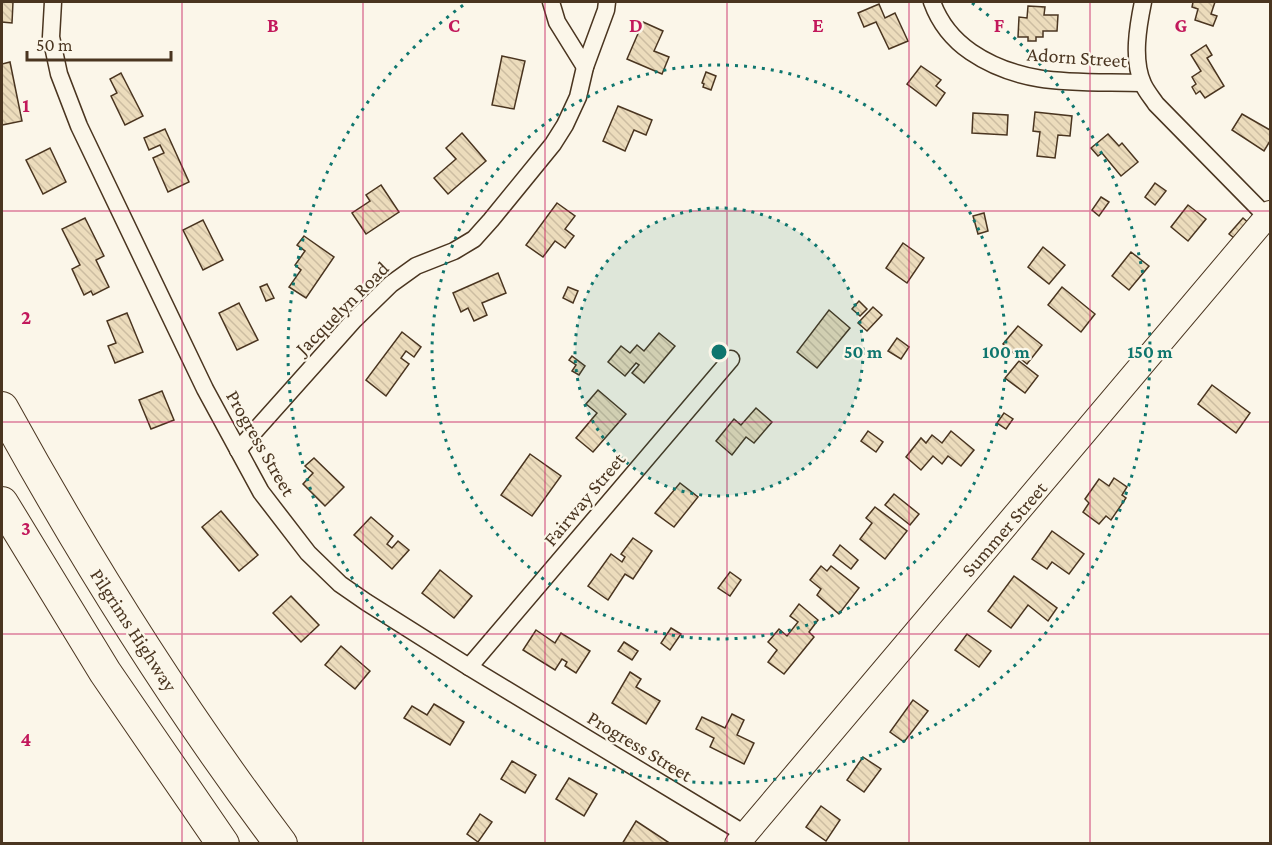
<svg xmlns="http://www.w3.org/2000/svg" width="1272" height="845" font-family="'Crimson Pro',serif">
  <style>
    .building { fill: url(#building-back-hatch); stroke: #4a3520; stroke-width: 1.5 }
    .lines { fill: none; stroke-linecap: round; stroke-linejoin: round }
    .street-casing { stroke: #4a3520; stroke-width: 19 }
    .secondary-casing { stroke: #4a3520; stroke-width: 26 }
    .highway-casing { stroke: #4a3520; stroke-width: 34 }
    .street { stroke: #fbf6e9; stroke-width: 16 }
    .secondary { stroke: #fbf6e9; stroke-width: 24 }
    .highway { stroke: #fbf6e9; stroke-width: 32 }
    .grid { fill: none; stroke: #c2185b; stroke-width: 1.5; stroke-opacity: 0.55 }
    .ring { fill: none; stroke: #0f766e; stroke-width: 3; stroke-dasharray: 3 6 }
    .labels { text-anchor: middle; stroke-width: 4.5; stroke-linejoin: round; paint-order: stroke }
    .street-label { font-size: 20px; fill: #4a3520; stroke: #fbf6e9 }
    .grid-label { font-size: 20px; text-anchor: middle; font-weight: bold; fill: #c2185b; stroke: #fbf6e9; stroke-width: 4.5; stroke-linejoin: round; paint-order: stroke }
    .centre { fill: #0f766e; stroke: #fbf6e9; stroke-width: 3 }
    .ring-label { font-size: 18px; text-anchor: middle; font-weight: bold; fill: #0f766e; stroke: #fbf6e9; stroke-width: 4.5; stroke-linejoin: round; paint-order: stroke }
  </style>
  <defs>
    <pattern id="building-back-hatch" width="6" height="6" patternUnits="userSpaceOnUse" patternTransform="scale(1.5)"><rect width="6" height="6" fill="#ecdcbc"/><path d="M-1 5l2 2M0 0l6 6M5-1l2 2" fill="none" stroke="#ccbda1"/></pattern>
  </defs>
  <rect width="100%" height="100%" fill="#fbf6e9"/>
  <!-- building -->
  <g class="building">
    <path d="M2,2H13L12,23L2,22Z"/>
    <path d="M1193,2H1215L1211,14L1217,16L1213,26L1195,20L1198,9L1192,7Z"/>
    <path d="M879,4L885,18L895,13L908,41L889,49L876,22L864,27L858,13Z"/>
    <path d="M1028,6L1045,7L1044,15H1058L1057,31H1043V37H1036V41H1028V37H1018L1019,17L1027,18Z"/>
    <path d="M643,22L663,31L654,51L669,57L662,74L627,59Z"/>
    <path d="M1206,45L1212,55L1207,58L1224,86L1205,98L1200,91L1196,94L1192,87L1196,84L1192,77L1201,71L1191,55Z"/>
    <path d="M502,56L525,61L514,109L492,105Z"/>
    <path d="M10,62L22,121L2,125V64Z"/>
    <path d="M921,66L941,80L936,86L945,93L936,106L907,84Z"/>
    <path d="M706,72L716,76L711,90L703,87L704,84L702,83Z"/>
    <path d="M121,73L143,116L125,125L111,96L117,93L110,79Z"/>
    <path d="M618,106L652,120L646,135L634,130L625,151L603,141Z"/>
    <path d="M1035,112L1072,116L1070,136L1058,135L1055,158L1037,156L1040,132L1033,131Z"/>
    <path d="M973,113L1008,115L1007,135L972,133Z"/>
    <path d="M1242,114L1270,130V141L1264,151L1232,130Z"/>
    <path d="M165,129L189,182L168,192L153,158L164,153L160,145L149,150L144,138Z"/>
    <path d="M462,133L486,161L448,194L434,178L456,159L446,148Z"/>
    <path d="M1108,134L1119,146L1122,143L1138,162L1121,176L1102,153L1098,156L1091,148Z"/>
    <path d="M50,148L66,182L43,194L26,160Z"/>
    <path d="M1155,183L1166,191L1155,205L1145,197Z"/>
    <path d="M381,185L399,212L366,234L352,213L370,201L366,195Z"/>
    <path d="M1101,197L1109,202L1099,216L1092,210Z"/>
    <path d="M557,203L575,216L565,229L574,236L565,248L555,241L543,257L526,245Z"/>
    <path d="M1188,205L1206,219L1188,241L1171,227Z"/>
    <path d="M984,213L988,231L978,234L973,216Z"/>
    <path d="M85,218L104,256L96,260L109,287L93,295L91,291L84,295L72,269L80,265L62,229Z"/>
    <path d="M1243,218L1251,225L1238,241L1229,234Z"/>
    <path d="M203,220L223,260L203,270L183,230Z"/>
    <path d="M304,236L334,257L306,298L289,287L301,270L295,265L305,251L297,245Z"/>
    <path d="M903,243L924,258L907,283L886,268Z"/>
    <path d="M1043,247L1065,265L1049,284L1028,267Z"/>
    <path d="M1131,252L1149,266L1129,290L1112,276Z"/>
    <path d="M498,273L506,293L482,303L487,315L474,321L468,308L461,312L453,293Z"/>
    <path d="M267,284L274,298L266,301L260,287Z"/>
    <path d="M568,287L578,291L573,303L563,298Z"/>
    <path d="M1062,287L1095,314L1081,332L1048,305Z"/>
    <path d="M859,301L867,309L860,316L852,309Z"/>
    <path d="M239,303L258,340L237,350L219,313Z"/>
    <path d="M873,307L882,315L867,331L858,323Z"/>
    <path d="M829,310L850,328L817,368L797,352Z"/>
    <path d="M127,313L143,352L115,363L108,346L116,343L107,321Z"/>
    <path d="M1018,326L1042,345L1027,364L1003,344Z"/>
    <path d="M402,332L421,347L414,357L406,351L401,358L409,364L386,396L366,380Z"/>
    <path d="M659,333L675,346L644,383L632,373L639,365L636,363L625,376L608,362L621,346L630,353L637,345L644,351Z"/>
    <path d="M897,338L909,347L901,359L888,351Z"/>
    <path d="M572,356L585,366L579,375L572,371L576,365L569,360Z"/>
    <path d="M1019,361L1038,376L1025,393L1005,378Z"/>
    <path d="M1212,385L1250,413L1236,433L1198,404Z"/>
    <path d="M598,390L626,414L593,452L576,438L597,413L586,404Z"/>
    <path d="M162,391L174,420L151,429L139,400Z"/>
    <path d="M756,408L772,422L754,443L746,437L732,455L716,441L734,419L741,425Z"/>
    <path d="M1004,413L1013,419L1006,429L997,423Z"/>
    <path d="M868,431L883,442L876,452L861,441Z"/>
    <path d="M951,431L974,450L961,466L948,456L942,464L933,456L921,470L906,457L921,438L926,443L932,435L942,443Z"/>
    <path d="M530,454L561,476L532,516L501,495Z"/>
    <path d="M314,458L344,487L325,506L303,484L313,473L305,466Z"/>
    <path d="M1114,478L1127,487L1122,495L1126,498L1111,520L1106,516L1099,524L1083,512L1089,503L1085,499L1099,479L1109,486Z"/>
    <path d="M680,483L698,497L674,527L655,513Z"/>
    <path d="M894,494L919,514L910,525L885,505Z"/>
    <path d="M875,507L907,531L885,559L860,539L872,523L866,518Z"/>
    <path d="M221,511L258,555L239,571L202,527Z"/>
    <path d="M371,517L393,536L387,544L392,548L398,541L409,550L392,569L354,535Z"/>
    <path d="M1052,531L1084,554L1069,574L1052,562L1047,569L1032,559Z"/>
    <path d="M633,538L652,551L633,579L625,574L608,600L588,586L611,554L622,562L625,557L621,554Z"/>
    <path d="M840,545L858,560L851,569L833,555Z"/>
    <path d="M821,566L827,571L831,566L859,588L839,614L817,595L821,589L810,580Z"/>
    <path d="M440,570L472,596L454,618L422,593Z"/>
    <path d="M730,572L741,580L730,596L718,588Z"/>
    <path d="M1014,576L1057,608L1048,621L1028,605L1011,628L988,611Z"/>
    <path d="M291,596L319,625L301,642L273,613Z"/>
    <path d="M799,604L818,620L809,632L814,637L784,674L768,662L777,650L768,642L779,629L787,636L798,622L790,616Z"/>
    <path d="M671,628L681,634L670,650L661,643Z"/>
    <path d="M536,630L555,643L561,633L590,651L576,673L565,666L567,662L562,659L555,670L523,650Z"/>
    <path d="M967,634L991,651L979,667L955,650Z"/>
    <path d="M624,642L638,651L632,660L618,651Z"/>
    <path d="M341,646L370,671L355,689L325,665Z"/>
    <path d="M630,672L641,679L636,687L660,701L646,724L612,703Z"/>
    <path d="M913,700L928,711L904,742L890,732Z"/>
    <path d="M434,704L464,722L450,745L404,718L412,706L427,715Z"/>
    <path d="M732,714L744,720L737,735L754,743L744,764L710,747L714,738L696,729L702,717L725,728Z"/>
    <path d="M863,757L881,769L864,792L847,780Z"/>
    <path d="M512,761L536,775L525,793L501,779Z"/>
    <path d="M569,778L597,794L584,816L556,799Z"/>
    <path d="M821,806L840,820L826,841L806,827Z"/>
    <path d="M480,814L492,822L478,842L467,834Z"/>
    <path d="M636,821L671,844H622Z"/>
  </g>
  <g class="lines">
    <defs>
      <g id="street">
        <path d="M53,2L51,37L59,74L79,126L205,389L261,492L308,553L340,584L366,602L469,667L745,834"/>
        <path d="M551,2L557,22L585,67"/>
        <path d="M932,2C940,24 952,39 971,52C1024,88 1081,81 1142,83"/>
        <path d="M1143,2C1138,26 1132,60 1143,84C1146,91 1152,98 1156,104L1267,217"/>
        <path d="M238,450L354,320L391,284L416,266L454,251L474,239L491,220L553,144L565,125L578,97L585,67L606,10L607,2"/>
        <path d="M469,667L731,359"/>
      </g>
      <path id="secondary" d="M737,844L1270,213"/>
      <g id="highway">
        <path d="M2,408C85,559 177,706 281,844"/>
        <path d="M2,503L105,672L223,844"/>
      </g>
    </defs>
    <!-- street casing -->
    <use href="#street" class="street-casing"/>
    <!-- secondary casing -->
    <use href="#secondary" class="secondary-casing"/>
    <!-- highway casing -->
    <use href="#highway" class="highway-casing"/>
    <!-- street -->
    <use href="#street" class="street"/>
    <!-- secondary -->
    <use href="#secondary" class="secondary"/>
    <!-- highway -->
    <use href="#highway" class="highway"/>
  </g>
  <!-- grid -->
  <path class="grid" d="M182,2V844M363,2V844M545,2V844M727,2V844M909,2V844M1090,2V844M2,211H1270M2,422H1270M2,634H1270"/>
  <!-- distance rings -->
  <circle cx="719" cy="352" r="144" fill="#0f766e" fill-opacity=".12"/>
  <g class="ring">
    <circle cx="719" cy="352" r="144"/>
    <circle cx="719" cy="352" r="287"/>
    <path d="M972 3A431 431 0 1 1 466 3"/>
  </g>
  <g class="labels">
    <!-- street labels -->
    <g class="street-label">
      <text transform="translate(1077 57) rotate(4)" y="7">Adorn Street</text>
      <text transform="translate(342 308) rotate(-45)" y="7">Jacquelyn Road</text>
      <text transform="translate(261 443) rotate(60)" y="7">Progress Street</text>
      <text transform="translate(584 499) rotate(-50)" y="7">Fairway Street</text>
      <text transform="translate(1004 529) rotate(-49)" y="7">Summer Street</text>
      <text transform="translate(134 630) rotate(57)" y="7">Pilgrims Highway</text>
      <text transform="translate(640 746) rotate(31)" y="7">Progress Street</text>
    </g>
  </g>
  <g class="grid-label">
    <text x="273" y="32">B</text>
    <text x="454" y="32">C</text>
    <text x="636" y="32">D</text>
    <text x="818" y="32">E</text>
    <text x="999" y="32">F</text>
    <text x="1181" y="32">G</text>
    <text x="26" y="112">1</text>
    <text x="26" y="324">2</text>
    <text x="26" y="535">3</text>
    <text x="26" y="746">4</text>
  </g>
  <circle cx="719" cy="352" r="9" class="centre"/>
  <g class="ring-label">
    <text x="863" y="358">50 m</text>
    <text x="1006" y="358">100 m</text>
    <text x="1150" y="358">150 m</text>
  </g>
  <!-- border -->
  <rect width="1272" height="845" fill="none" stroke="#4a3520" stroke-width="6"/>
  <!-- scale -->
  <path d="M27 51v9h144v-9" fill="none" stroke="#4a3520" stroke-width="3"/>
  <text x="36" y="51" font-size="18" fill="#4a3520" stroke="#fbf6e9" stroke-width="4.5" paint-order="stroke">50 m</text>
</svg>
